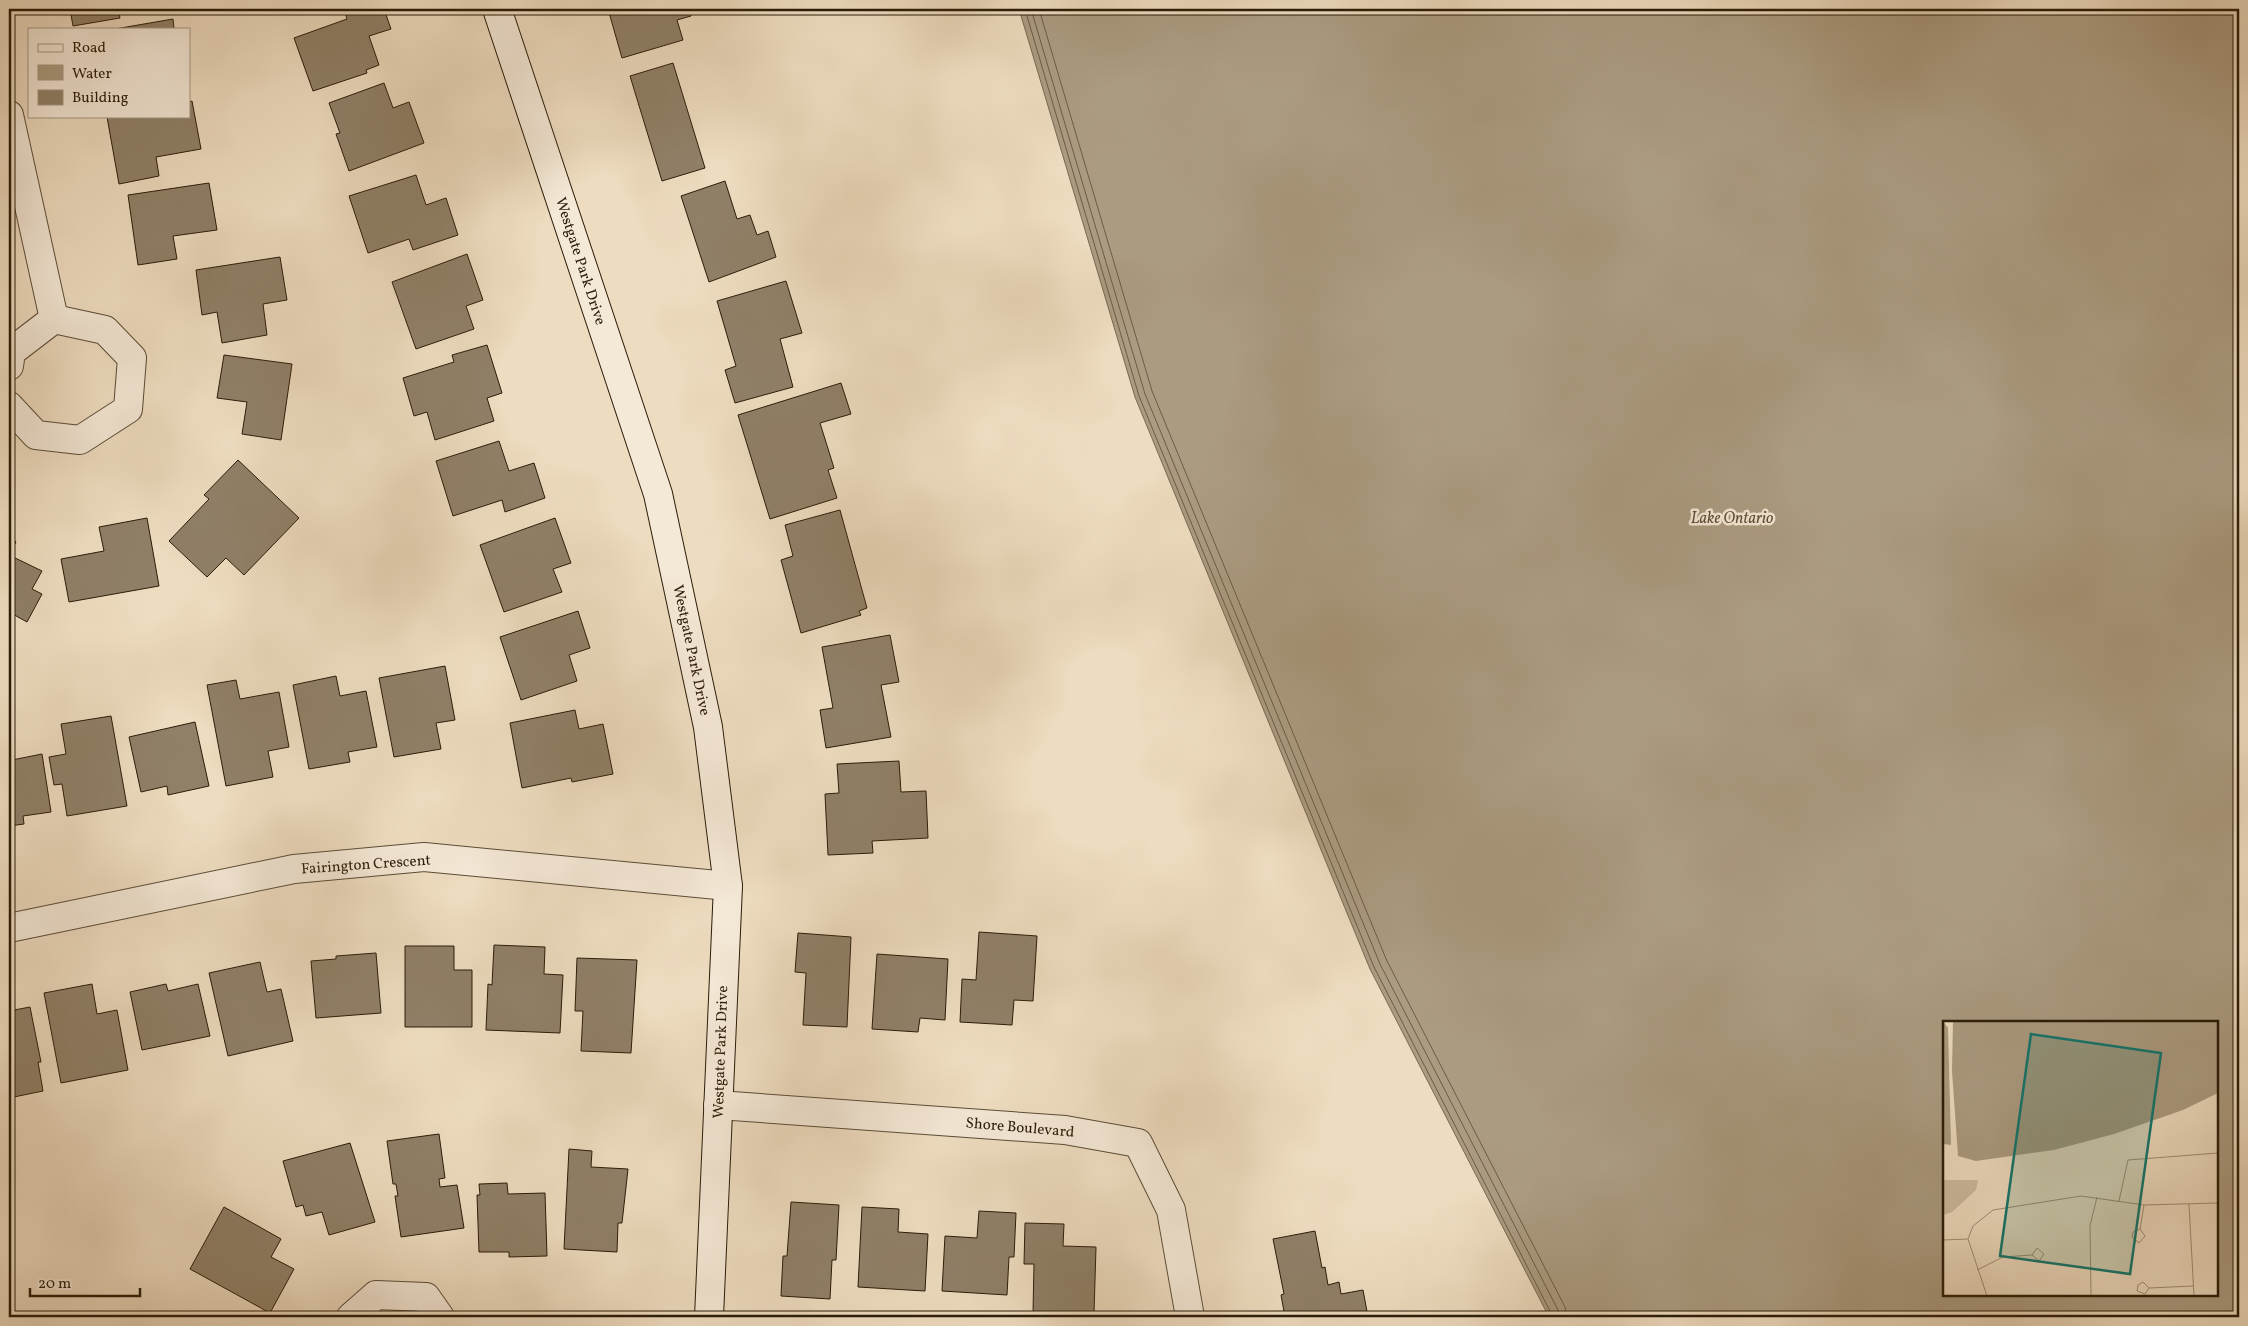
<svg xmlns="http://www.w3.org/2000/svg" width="2248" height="1326" font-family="Vollkorn,serif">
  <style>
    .water { fill: #ab9b81; stroke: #776851; fill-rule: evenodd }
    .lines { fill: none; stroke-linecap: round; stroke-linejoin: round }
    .shore { stroke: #6a5c44; stroke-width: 1 }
    .building { fill: #908068; stroke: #2a1c08 }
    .street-casing { stroke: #5b4c36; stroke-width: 30 }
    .secondary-casing { stroke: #2a1c08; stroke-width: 30 }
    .street { stroke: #f4e8d6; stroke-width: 28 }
    .secondary { stroke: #f4e8d6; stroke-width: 28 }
    .labels { text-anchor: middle; stroke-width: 5; stroke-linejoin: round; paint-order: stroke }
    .street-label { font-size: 15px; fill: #2a1c08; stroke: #f4e8d6 }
    .water-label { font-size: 16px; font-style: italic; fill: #5e4f38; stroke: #f4e8d6 }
    .inset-road { fill: none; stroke: #a08f76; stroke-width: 1 }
    .view { fill: #0f766e; fill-opacity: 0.15; stroke: #0f766e; stroke-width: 2.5 }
    .inset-edge { fill: none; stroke: #2a1c08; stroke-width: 2.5 }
  </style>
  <rect width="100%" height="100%" fill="#eedcc0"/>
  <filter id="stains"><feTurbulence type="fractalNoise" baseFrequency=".004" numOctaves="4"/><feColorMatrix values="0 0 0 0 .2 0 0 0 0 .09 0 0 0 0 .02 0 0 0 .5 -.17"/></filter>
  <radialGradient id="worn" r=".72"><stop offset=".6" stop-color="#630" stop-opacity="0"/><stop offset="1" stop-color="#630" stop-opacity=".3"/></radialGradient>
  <!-- water -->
  <path class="water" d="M1019,9H2239V1317H1549L1370,969L1135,397ZM1944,1022H2217V1295H1944Z"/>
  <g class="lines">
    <!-- shore -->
    <g class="shore">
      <path d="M1025,9L1139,396L1374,967L1553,1317"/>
      <path d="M1031,9L1145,394L1380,964L1558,1310L1559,1317"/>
      <path d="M1039,9L1152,391L1387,961L1565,1307L1567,1317"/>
    </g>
  </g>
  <!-- building -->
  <g class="building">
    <path d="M70,9H118L120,18L73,26Z"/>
    <path d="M344,9H384L391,29L369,36L379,65L366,70L367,73L313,91L294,38L347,19Z"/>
    <path d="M608,9H689L691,16L677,20L683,40L622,58Z"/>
    <path d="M173,19L174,29H115Z"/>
    <path d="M673,63L705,168L662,181L630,76Z"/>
    <path d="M384,83L393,108L409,102L424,143L349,171L336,134L340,133L329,103Z"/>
    <path d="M192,101L201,149L156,157L159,176L119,184L107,117L189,116V102Z"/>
    <path d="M416,175L426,205L446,198L458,235L413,250L409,239L368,253L349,196Z"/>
    <path d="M725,181L737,219L750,215L757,235L768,231L776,257L709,282L681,196Z"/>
    <path d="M209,183L217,230L173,236L177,259L138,265L128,195Z"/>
    <path d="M467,254L483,300L466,306L474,329L416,349L392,282Z"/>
    <path d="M280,257L287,300L263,304L267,335L222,343L217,312L202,315L196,270Z"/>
    <path d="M786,281L802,333L780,339L793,387L735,403L725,370L736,366L717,301Z"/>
    <path d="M487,345L502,393L487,398L494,421L435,440L427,412L414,416L403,378L454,362L452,355Z"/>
    <path d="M224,355L292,364L281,440L242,434L247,402L217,398Z"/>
    <path d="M841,383L851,414L820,423L834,468L828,470L837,498L770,519L738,415Z"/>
    <path d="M499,441L509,471L534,463L545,498L505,512L502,500L453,516L436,461Z"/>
    <path d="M238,460L299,518L244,575L226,558L207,577L169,541L209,499L204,495Z"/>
    <path d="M840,510L867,608L859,611L861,615L801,633L781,560L793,556L785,525Z"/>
    <path d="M147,518L159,586L69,602L61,559L104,551L99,527Z"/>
    <path d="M555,518L571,563L553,569L562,592L504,612L480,545Z"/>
    <path d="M9,538L16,542L9,555L42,571L32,589L42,594L27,622L9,612Z"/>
    <path d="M578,611L590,648L569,655L577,681L521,700L500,637Z"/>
    <path d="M890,635L899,682L881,685L891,737L826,748L820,710L833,708L822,647Z"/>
    <path d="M445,666L455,720L436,723L441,749L394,757L379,678Z"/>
    <path d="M336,676L340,696L366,691L377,747L348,752L350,762L309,769L293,685Z"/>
    <path d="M236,680L240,699L279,692L289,747L268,751L273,777L226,786L207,685Z"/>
    <path d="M575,710L579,729L603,724L613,774L572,782L571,778L522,788L510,723Z"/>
    <path d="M111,716L127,806L67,816L62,784L54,785L49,757L66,754L61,724Z"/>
    <path d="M195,722L209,786L168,795L167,786L141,792L129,737Z"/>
    <path d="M9,742L12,760L42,754L51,812L23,816L24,824L9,826Z"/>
    <path d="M899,761L901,792L926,791L928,838L872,841L873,853L828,855L825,794L839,793L837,764Z"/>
    <path d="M979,932L1037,936L1033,1001L1014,1000L1012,1025L960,1022L962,979L976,980Z"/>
    <path d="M798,933L851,937L847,1027L803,1025L806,973L795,972Z"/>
    <path d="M494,945L545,947L544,974L563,975L560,1033L486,1030L488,984L492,985Z"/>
    <path d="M405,946H454V970H472V1027H405Z"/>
    <path d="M376,953L381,1013L316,1018L311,961L336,959V956Z"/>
    <path d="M877,954L948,959L945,1020L920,1018L918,1032L872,1029Z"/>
    <path d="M577,958L637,960L631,1053L581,1051L583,1011H575Z"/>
    <path d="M260,962L267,992L281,989L293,1041L228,1056L209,973Z"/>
    <path d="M92,984L97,1014L117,1010L128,1070L61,1083L44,993Z"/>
    <path d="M166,984L168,991L198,984L210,1036L142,1050L130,992Z"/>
    <path d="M30,1007L41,1062H38L43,1091L9,1098V1011Z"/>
    <path d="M439,1134L445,1178L439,1179L440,1187L457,1185L464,1228L401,1237L395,1196H398L396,1184H393L387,1141Z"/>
    <path d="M350,1143L375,1222L329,1235L322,1212L306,1216L303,1205L296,1207L283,1161Z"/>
    <path d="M569,1149L592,1151L591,1167L628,1169L622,1223H618L617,1252L564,1249Z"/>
    <path d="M507,1183L508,1194L545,1193L547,1256L509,1257V1252H479L477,1195H480L479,1184Z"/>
    <path d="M791,1202L839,1205L836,1260H832L830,1299L781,1296L783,1256H787Z"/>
    <path d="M224,1207L281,1239L271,1257L294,1269L270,1313L190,1269Z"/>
    <path d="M862,1207L899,1209L898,1232L928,1234L925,1291L858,1287Z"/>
    <path d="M979,1211L1016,1213L1014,1257H1009L1007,1295L942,1291L945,1236L977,1238Z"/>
    <path d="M1025,1223L1064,1224L1063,1246L1096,1247L1094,1314L1033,1313L1034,1264H1024Z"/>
    <path d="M1315,1231L1322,1268L1325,1267L1328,1285L1339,1282L1341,1294L1363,1290L1368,1317H1285L1281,1295L1284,1294L1273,1239Z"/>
  </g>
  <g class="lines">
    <defs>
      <g id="street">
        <path d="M9,115L54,319"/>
        <path d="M9,366L11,352L54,319L105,330L132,358L128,409L80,440L36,435L9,406"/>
        <path d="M9,928L294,869L424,857L728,886"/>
        <path d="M718,1105L1065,1130L1138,1143L1171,1210L1190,1317"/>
        <path d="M351,1317L376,1295L426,1297L440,1317"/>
      </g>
      <path id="secondary" d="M497,9L658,494L708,727L728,886L709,1317"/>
    </defs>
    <!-- street casing -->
    <use href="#street" class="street-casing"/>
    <!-- secondary casing -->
    <use href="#secondary" class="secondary-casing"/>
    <!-- street -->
    <use href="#street" class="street"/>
    <!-- secondary -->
    <use href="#secondary" class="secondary"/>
  </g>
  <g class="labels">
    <!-- street labels -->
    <g class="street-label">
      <text transform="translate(581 261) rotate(72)" y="5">Westgate Park Drive</text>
      <text transform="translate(692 650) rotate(78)" y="5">Westgate Park Drive</text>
      <text transform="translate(366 864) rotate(-4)" y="5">Fairington Crescent</text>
      <text transform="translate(720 1052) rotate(-88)" y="5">Westgate Park Drive</text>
      <text transform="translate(1020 1127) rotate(5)" y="5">Shore Boulevard</text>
    </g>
    <!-- water labels -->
    <g class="water-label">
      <text x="1732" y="523">Lake Ontario</text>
    </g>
  </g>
  <!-- overview -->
  <g transform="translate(1943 1021)">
    <rect width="275" height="275" fill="#eedcc0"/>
    <path d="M0,159H35L33,169L9,191L0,194Z" fill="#cdbba1"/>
    <path d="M0,0L5,7L8,124L0,123ZM10,0H275V72L240,89L171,113L111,129L33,140L15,135L9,50Z" fill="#ab9b81"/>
    <path class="inset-road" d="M176,180L185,139L275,132M246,183L251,275M197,208L202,215L196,222L189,216L190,211L197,208L201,184M0,219L25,218M34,249L60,236L89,234L96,240L101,233L94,227L89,234M206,267L202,273L194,270L195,264L200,261L206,267L250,265M44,275L25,218L30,205L50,189L138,175L201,184L275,182M148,275L147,205L154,176"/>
    <path class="view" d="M88,13L218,32L187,253L57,235Z"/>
    <rect width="275" height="275" class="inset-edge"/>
  </g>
  <!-- margin -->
  <rect width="2248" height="1326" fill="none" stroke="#eedcc0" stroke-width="30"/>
  <rect x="10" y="10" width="2228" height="1306" fill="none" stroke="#2a1c08" stroke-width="2.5"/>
  <rect x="15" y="15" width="2218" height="1296" fill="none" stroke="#2a1c08"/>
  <!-- legend -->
  <rect x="28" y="28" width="162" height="90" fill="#f4e8d6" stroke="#a39684"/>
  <rect x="38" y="44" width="25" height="8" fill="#f4e8d6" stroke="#a39684"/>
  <text x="72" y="52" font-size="15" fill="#2a1c08">Road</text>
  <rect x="38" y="65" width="25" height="15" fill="#ab9b81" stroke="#a39684"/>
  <text x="72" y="78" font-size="15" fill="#2a1c08">Water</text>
  <rect x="38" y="90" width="25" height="15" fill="#908068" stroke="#a39684"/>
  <text x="72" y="102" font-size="15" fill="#2a1c08">Building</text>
  <!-- scale -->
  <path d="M30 1288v8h110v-8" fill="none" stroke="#2a1c08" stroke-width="2.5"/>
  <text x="38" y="1288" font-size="15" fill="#2a1c08" stroke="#f4e8d6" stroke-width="4" paint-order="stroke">20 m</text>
  <rect width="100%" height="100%" filter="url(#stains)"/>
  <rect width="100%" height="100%" fill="url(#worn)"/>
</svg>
